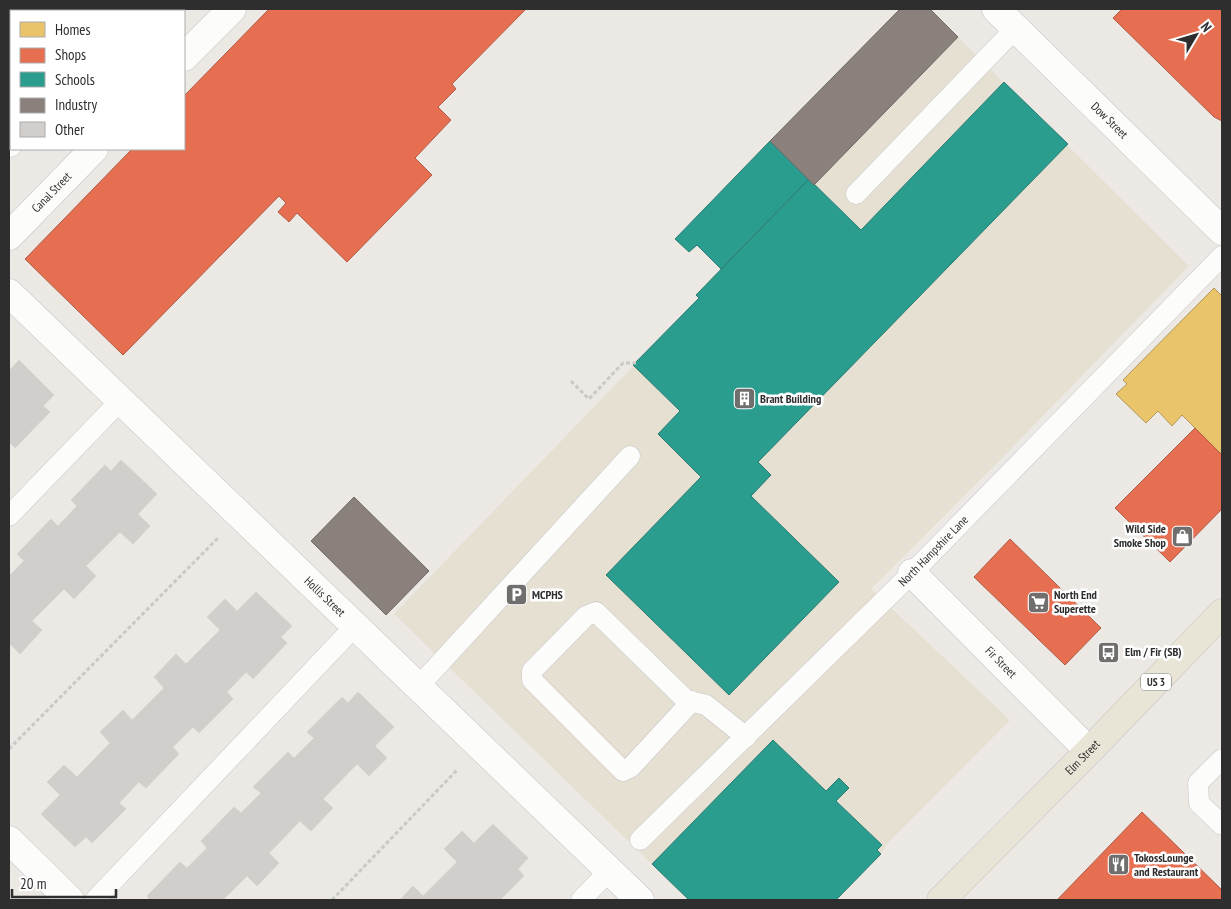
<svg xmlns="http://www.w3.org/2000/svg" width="1231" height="909" font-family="'PT Sans Narrow',sans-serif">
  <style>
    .education { fill: #e6e0d3 }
    .homes { fill: #e9c46a; stroke: #b19758 }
    .shops { fill: #e76f51; stroke: #b05c46 }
    .schools { fill: #2a9d8f; stroke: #2b7c72 }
    .industry { fill: #8a817c; stroke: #6e6865 }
    .building { fill: #d1cecb; stroke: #d7d4d0 }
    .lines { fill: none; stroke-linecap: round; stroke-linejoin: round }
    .lane-casing { stroke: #c5c4c5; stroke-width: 21 }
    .street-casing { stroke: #c5c4c5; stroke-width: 29 }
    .secondary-casing { stroke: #c5c4c5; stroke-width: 29 }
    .primary-casing { stroke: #c6c5c4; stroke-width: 29 }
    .path { stroke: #c9c9c8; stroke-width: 3; stroke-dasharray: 4 2.5; stroke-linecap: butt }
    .lane { stroke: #fcfcfb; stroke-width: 20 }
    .street { stroke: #fcfcfb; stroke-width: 28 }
    .secondary { stroke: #fcfcfb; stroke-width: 28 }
    .primary { stroke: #e8e4d6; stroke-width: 28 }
    .labels { text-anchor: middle; stroke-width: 5; stroke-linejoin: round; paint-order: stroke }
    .shield { fill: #fff; stroke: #6d6d6d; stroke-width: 1 }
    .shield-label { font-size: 11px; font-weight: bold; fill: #2e2e2e }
    .street-label { font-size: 12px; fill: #2e2e2e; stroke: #fff }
    .poi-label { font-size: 12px; font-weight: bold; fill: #2e2e2e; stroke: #fff; text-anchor: start }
  </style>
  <rect width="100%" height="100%" fill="#ece8e4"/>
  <!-- education -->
  <path class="education" d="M958,37L1189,266L999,461L871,589L1010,720L888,843L881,854L836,900H689L394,614L699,298L696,295L809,179L815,184Z"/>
  <!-- homes -->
  <path class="homes" d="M1214,288L1222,296V455L1182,415L1172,426L1158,411L1146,423L1116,394L1127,384L1123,380Z"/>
  <!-- shops -->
  <g class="shops">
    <path d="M269,9H526L452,84L456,89L438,107L451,120L415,158L432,175L347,262L297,213L289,222L278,212L286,203L279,196L123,355L25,259L132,149H184V96Z"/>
    <path d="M1122,9H1222V121L1214,117L1113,18Z"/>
    <path d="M1195,428L1222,455V509L1170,562L1115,508Z"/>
    <path d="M1010,539L1101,628L1065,665L974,577Z"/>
    <path d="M1142,812L1222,890V900H1057Z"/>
  </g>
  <!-- schools -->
  <g class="schools">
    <path d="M1004,82L1068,144L758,462L771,475L751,496L839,582L729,695L606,575L701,477L658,434L680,411L633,365L699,298L696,295L809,179L861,230Z"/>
    <path d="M770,141L809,179L721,269L697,245L689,252L675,239Z"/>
    <path d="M773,740L826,791L839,778L849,788L836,801L882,845L877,850L881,854L836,900H689L652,864Z"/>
  </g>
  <!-- industry -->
  <g class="industry">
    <path d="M900,9H930L958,37L814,185L770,141Z"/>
    <path d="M354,497L429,571L386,615L311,541Z"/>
  </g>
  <!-- building -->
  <g class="building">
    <path d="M19,360L54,395L43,406L50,412L15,448L9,442V371Z"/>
    <path d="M121,460L157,494L138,514L150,526L133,544L120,532L86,566L96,576L74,599L64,589L32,621L42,630L20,654L10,644L9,645V576L24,561L17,554L51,519L58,526L77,506L71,500L105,465L111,471Z"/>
    <path d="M256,592L292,626L281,637L287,643L253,679L246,672L227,692L233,699L199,733L193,727L173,747L179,754L146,788L139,782L119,803L126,809L92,843L86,837L75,847L41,814L60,795L47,782L64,765L77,777L110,743L100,732L123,710L132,720L164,688L154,677L176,654L186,664L220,630L207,617L225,599L237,611Z"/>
    <path d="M358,692L394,727L375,746L387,758L369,776L357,764L323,799L333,808L311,831L300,821L269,853L279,863L257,886L247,876L223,900H150L147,896L180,862L187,868L207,848L201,841L234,807L241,813L261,793L253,787L288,752L294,758L314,738L307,732L342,697L348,703Z"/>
    <path d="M493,824L528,858L518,869L524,876L500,900H400L413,886L423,896L457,862L444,849L462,831L474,843Z"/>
  </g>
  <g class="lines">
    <defs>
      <g id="lane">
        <path d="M856,194L1016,28"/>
        <path d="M9,516L121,400"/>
        <path d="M419,686L630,456"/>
        <path d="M692,701L631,767L623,771L532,680V671L586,616L596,612L686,700L706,705L746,737"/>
        <path d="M1222,759L1198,783L1199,803L1222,825"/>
        <path id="s1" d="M640,840L912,573L1222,256"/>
        <path d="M95,900L356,625"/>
        <path d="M581,900L609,871"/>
      </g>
      <g id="street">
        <path id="s2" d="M996,9L1222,231"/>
        <path id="s3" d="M9,293L640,900"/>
        <path id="s4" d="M912,573L1089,751"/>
        <path d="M9,840L70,900"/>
      </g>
      <g id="secondary">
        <path d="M139,11L141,9"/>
        <path d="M184,57L232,9"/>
        <path d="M9,143L11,140"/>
        <path id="s5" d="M9,236L94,149"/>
      </g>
      <g id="primary">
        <path id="s6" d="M941,900L1089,751L1222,613"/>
      </g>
    </defs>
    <!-- lane casing -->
    <use href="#lane" class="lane-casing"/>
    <!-- street casing -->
    <use href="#street" class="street-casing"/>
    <!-- secondary casing -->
    <use href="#secondary" class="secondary-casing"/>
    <!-- primary casing -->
    <use href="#primary" class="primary-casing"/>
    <!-- path -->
    <g class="path">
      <path d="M571,381L589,399L623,363H636"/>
      <path d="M9,749L218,538"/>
      <path d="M332,900L458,769"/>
    </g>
    <!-- lane -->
    <use href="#lane" class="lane"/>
    <!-- street -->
    <use href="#street" class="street"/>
    <!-- secondary -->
    <use href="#secondary" class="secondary"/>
    <!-- primary -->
    <use href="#primary" class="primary"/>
  </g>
  <!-- icons -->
  <defs>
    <symbol id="building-square" viewBox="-11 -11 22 22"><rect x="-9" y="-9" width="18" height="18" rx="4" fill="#706f6e" stroke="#fff"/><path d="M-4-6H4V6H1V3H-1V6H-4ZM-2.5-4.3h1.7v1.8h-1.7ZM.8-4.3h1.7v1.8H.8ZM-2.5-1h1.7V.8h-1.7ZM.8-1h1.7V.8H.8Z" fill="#fff"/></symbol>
    <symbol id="shop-square" viewBox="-11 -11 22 22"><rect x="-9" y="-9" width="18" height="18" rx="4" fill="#706f6e" stroke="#fff"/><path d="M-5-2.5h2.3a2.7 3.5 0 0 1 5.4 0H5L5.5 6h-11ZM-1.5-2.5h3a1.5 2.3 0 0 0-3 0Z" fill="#fff"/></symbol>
    <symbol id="parking-square" viewBox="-11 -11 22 22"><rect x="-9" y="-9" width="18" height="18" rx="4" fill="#706f6e" stroke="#fff"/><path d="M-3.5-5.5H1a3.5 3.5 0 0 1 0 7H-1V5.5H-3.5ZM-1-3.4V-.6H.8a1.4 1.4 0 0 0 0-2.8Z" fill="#fff"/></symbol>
    <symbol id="supermarket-square" viewBox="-11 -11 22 22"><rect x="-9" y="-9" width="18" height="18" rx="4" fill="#706f6e" stroke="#fff"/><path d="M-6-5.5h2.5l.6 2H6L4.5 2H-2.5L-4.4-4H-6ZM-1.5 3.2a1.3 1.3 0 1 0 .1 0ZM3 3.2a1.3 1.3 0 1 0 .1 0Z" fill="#fff"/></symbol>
    <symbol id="bus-square" viewBox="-11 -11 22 22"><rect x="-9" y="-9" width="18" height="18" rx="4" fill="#706f6e" stroke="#fff"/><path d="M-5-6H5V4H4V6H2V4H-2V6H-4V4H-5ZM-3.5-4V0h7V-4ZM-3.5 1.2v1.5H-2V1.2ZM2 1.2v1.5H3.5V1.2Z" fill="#fff"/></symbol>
    <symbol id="restaurant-square" viewBox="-11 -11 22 22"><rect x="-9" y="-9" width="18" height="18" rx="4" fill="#706f6e" stroke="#fff"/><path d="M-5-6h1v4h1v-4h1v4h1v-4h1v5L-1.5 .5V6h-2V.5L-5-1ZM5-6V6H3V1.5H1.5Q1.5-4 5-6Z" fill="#fff"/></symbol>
  </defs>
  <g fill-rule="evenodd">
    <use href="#building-square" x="732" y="386" width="25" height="25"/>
    <use href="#shop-square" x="1170" y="524" width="25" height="25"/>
    <use href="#parking-square" x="504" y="582" width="25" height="25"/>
    <use href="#supermarket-square" x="1026" y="590" width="25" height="25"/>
    <use href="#bus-square" x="1096" y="640" width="25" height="25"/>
    <use href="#restaurant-square" x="1106" y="852" width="25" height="25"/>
  </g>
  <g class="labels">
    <!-- shield labels -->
    <rect class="shield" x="1141" y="673.5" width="30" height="17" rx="4"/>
    <g class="shield-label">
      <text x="1156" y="686">US 3</text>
    </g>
    <!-- street labels -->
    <g class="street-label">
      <text dy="4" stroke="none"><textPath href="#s2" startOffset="159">Dow Street</textPath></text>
      <text dy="4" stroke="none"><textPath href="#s5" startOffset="61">Canal Street</textPath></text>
      <text dy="4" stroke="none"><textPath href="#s1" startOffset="412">North Hampshire Lane</textPath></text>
      <text dy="4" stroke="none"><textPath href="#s3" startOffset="438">Hollis Street</textPath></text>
      <text dy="4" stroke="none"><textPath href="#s4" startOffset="126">Fir Street</textPath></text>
      <text dy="4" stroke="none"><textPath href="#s6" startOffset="201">Elm Street</textPath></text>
    </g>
    <!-- poi labels -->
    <g class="poi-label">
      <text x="760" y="403">Brant Building</text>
      <text x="1166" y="533" text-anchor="end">Wild Side<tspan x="1166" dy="14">Smoke Shop</tspan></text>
      <text x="532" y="599">MCPHS</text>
      <text x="1054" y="599">North End<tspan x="1054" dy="14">Superette</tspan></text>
      <text x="1125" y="656">Elm / Fir (SB)</text>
      <text x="1134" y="862">TokossLounge<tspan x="1134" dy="14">and Restaurant</tspan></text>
    </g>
  </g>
  <!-- border -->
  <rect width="1231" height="909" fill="none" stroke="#2e2e2e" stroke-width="20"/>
  <!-- legend -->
  <rect x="10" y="10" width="175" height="140" fill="#ffffff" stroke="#ababab"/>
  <rect x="20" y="22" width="25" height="15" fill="#e9c46a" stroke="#ababab"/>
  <text x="55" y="35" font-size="15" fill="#2e2e2e">Homes</text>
  <rect x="20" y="48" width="25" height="15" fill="#e76f51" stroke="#ababab"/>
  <text x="55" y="60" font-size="15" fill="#2e2e2e">Shops</text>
  <rect x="20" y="72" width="25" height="15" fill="#2a9d8f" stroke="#ababab"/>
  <text x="55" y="85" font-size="15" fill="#2e2e2e">Schools</text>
  <rect x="20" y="98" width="25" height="15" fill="#8a817c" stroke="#ababab"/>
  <text x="55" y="110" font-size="15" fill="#2e2e2e">Industry</text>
  <rect x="20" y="122" width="25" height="15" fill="#d1cecb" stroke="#ababab"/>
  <text x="55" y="135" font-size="15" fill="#2e2e2e">Other</text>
  <!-- north arrow -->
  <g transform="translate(1196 35) rotate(52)" stroke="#ffffff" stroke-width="4" paint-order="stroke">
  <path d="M0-4L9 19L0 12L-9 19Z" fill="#2e2e2e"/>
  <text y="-8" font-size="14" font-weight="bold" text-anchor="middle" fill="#2e2e2e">N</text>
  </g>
  <!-- scale -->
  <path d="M12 889v8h104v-8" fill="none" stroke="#2e2e2e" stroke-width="2.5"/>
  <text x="20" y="889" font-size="15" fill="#2e2e2e" stroke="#ffffff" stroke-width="4" paint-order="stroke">20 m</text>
</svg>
